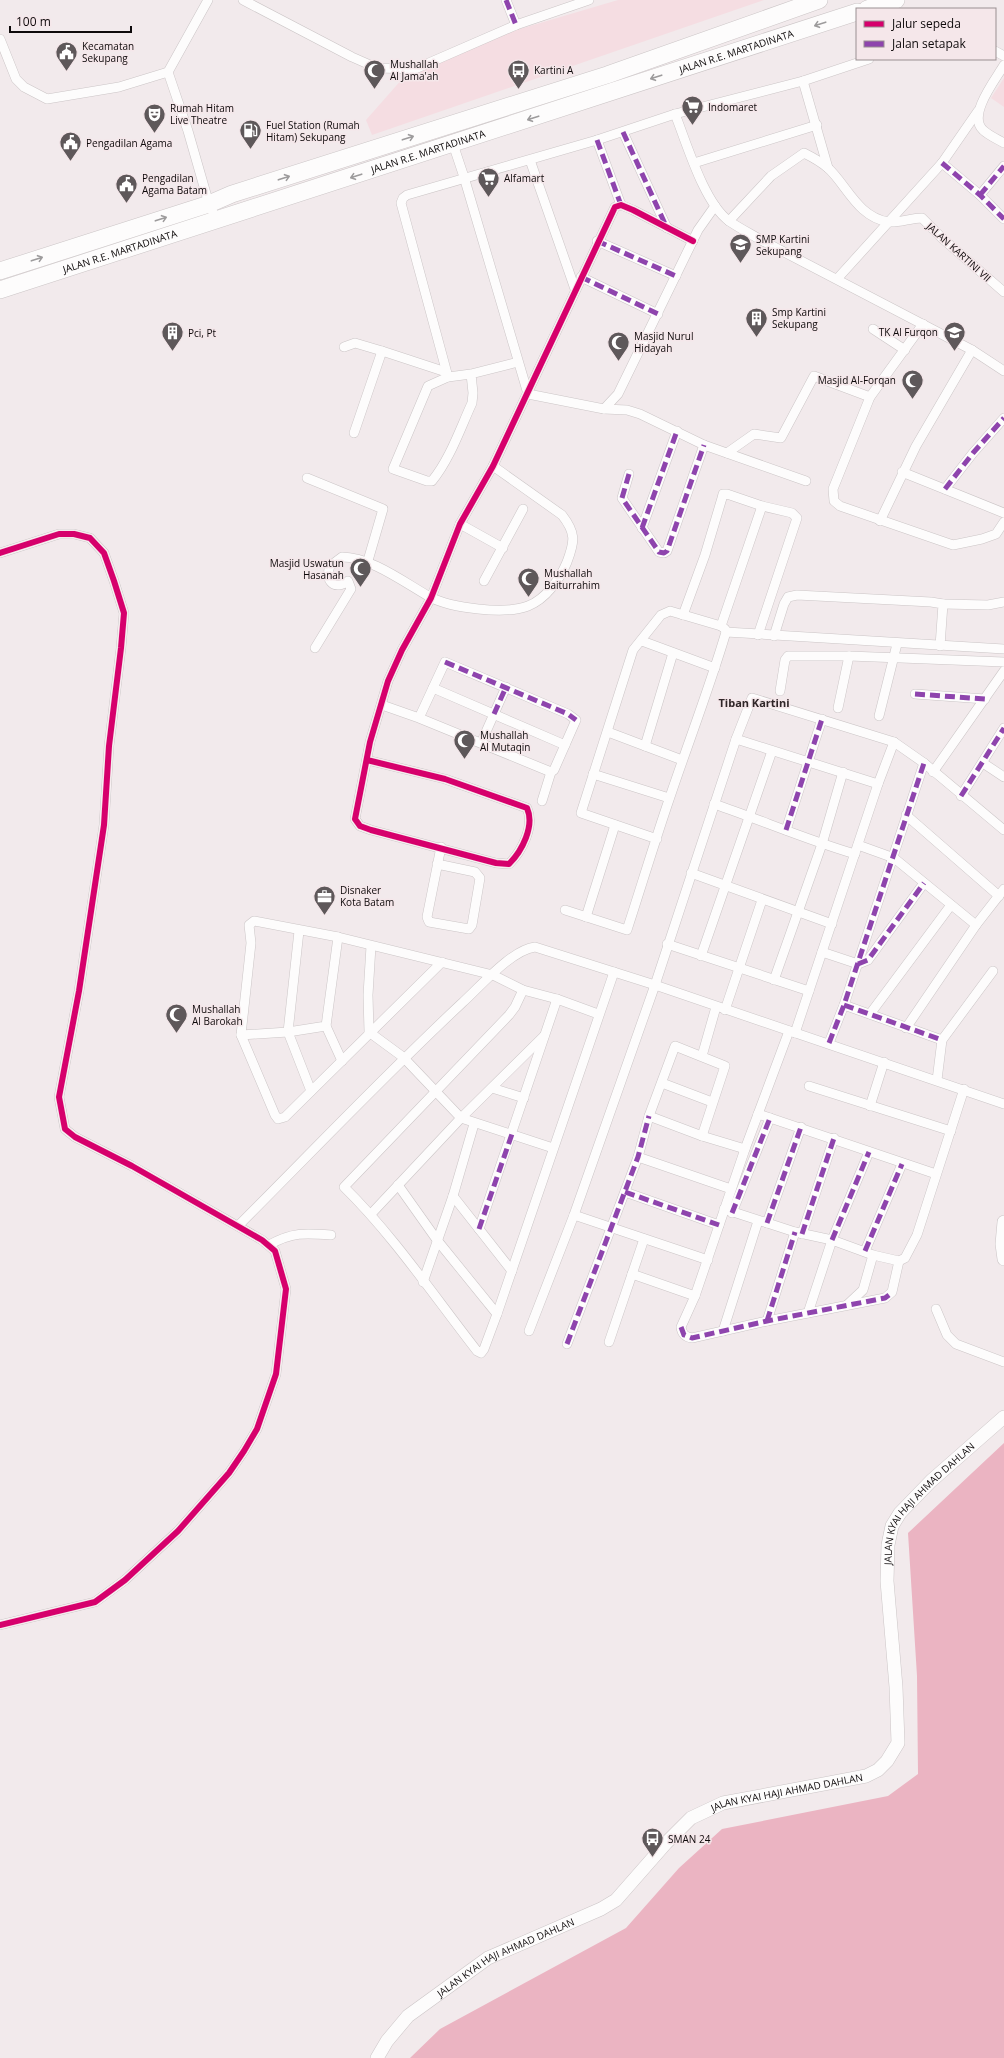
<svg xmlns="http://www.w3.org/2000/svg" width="1004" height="2058" font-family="'Open Sans',sans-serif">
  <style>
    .green { fill: #f5dde2 }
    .forest { fill: #ebb4c2 }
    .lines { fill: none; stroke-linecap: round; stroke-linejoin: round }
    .street-casing { stroke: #cbc5c6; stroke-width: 10 }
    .secondary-casing { stroke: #cbc5c6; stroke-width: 14 }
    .highway-casing { stroke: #cbc5c6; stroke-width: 18 }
    .street { stroke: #fdfcfc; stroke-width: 9 }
    .secondary { stroke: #fdfcfc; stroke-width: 13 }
    .highway { stroke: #fdfcfc; stroke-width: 17 }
    .quiet { stroke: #8e44ad; stroke-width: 5; stroke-dasharray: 10 5; stroke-linecap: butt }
    .cycleway-casing { stroke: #f5e7ea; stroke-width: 8 }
    .cycleway { stroke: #d6006c; stroke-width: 6 }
    .oneway { stroke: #9d9b9c }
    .labels { text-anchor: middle; stroke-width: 3; stroke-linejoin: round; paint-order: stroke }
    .poi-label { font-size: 10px; fill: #0e0a0b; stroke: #f5e7ea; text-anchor: start }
    .street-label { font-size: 10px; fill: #0e0a0b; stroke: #f5e7ea }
    .neighbourhood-label { font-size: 11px; font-weight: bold; fill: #302628; stroke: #f5e7ea }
  </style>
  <rect width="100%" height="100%" fill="#f2eaec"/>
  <!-- green -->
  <g class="green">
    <path d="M618,0H764L372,135L366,120L403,78L513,31Z"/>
    <path d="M1004,78V107L991,98Z"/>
  </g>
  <!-- forest -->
  <path class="forest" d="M1004,1443V2058H410L440,2029L626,1928L679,1868L722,1829L888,1796L918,1774L917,1676L908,1533Z"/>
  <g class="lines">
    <defs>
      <g id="street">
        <path d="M208,0L168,72L188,131L209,204L217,221"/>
        <path d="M243,0L352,57L377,68L415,69L516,25L589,0"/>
        <path d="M506,0L516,25"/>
        <path d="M0,39L16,79L24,87L47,99L119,87L168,72"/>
        <path d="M995,51L1004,56"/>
        <path d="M1004,65C996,79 967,115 983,130C988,135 997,139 1004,143"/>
        <path d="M803,81L828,168"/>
        <path d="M675,114C687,144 704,203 729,221C739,228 751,234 761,240L972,350L1004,371"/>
        <path d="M623,132L667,228"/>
        <path d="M597,140L621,205"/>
        <path d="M453,144L464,177L528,394L604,409L618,394L698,230L715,206"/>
        <path d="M530,160L575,289"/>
        <path d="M694,163L817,125"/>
        <path d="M942,163L980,195L1004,219"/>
        <path d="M980,195L1004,166"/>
        <path d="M729,221L771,176L804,153C812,157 821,162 828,168C846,184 858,218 889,222C899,223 911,218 922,218L943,239L1004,292"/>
        <path d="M597,241L676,276"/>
        <path d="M581,277L658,314"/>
        <path d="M837,279L942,163L978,111"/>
        <path d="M923,324L870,397L833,489L834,501L840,506L953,545L982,539L996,534L1004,522"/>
        <path d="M873,329L905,350"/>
        <path d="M344,347L355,343L382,351"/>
        <path d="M471,374L473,393L472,403C460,429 450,459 432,481H427L393,469L428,386L448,377L471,374L518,362"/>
        <path d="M448,377L401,203L403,198L407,195L597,140L675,114L803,81L869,59"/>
        <path d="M604,409L627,410L640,414L704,445L806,481"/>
        <path d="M354,433L382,351L446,372"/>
        <path d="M727,453L754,434L781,438L814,376L870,397"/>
        <path d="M902,472L1004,513"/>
        <path d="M629,474L622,498L659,552L664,553L667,551L704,445"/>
        <path d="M307,478L383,509L367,564"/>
        <path d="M945,489L973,453L1004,418"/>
        <path d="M880,521L916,446L972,350"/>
        <path d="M460,524L503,548"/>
        <path d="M642,528L677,431"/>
        <path d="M0,553L59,534H74L90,538L104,553L114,581L124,613L121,648L109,746L104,825L79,991L59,1097L65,1129L75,1137L132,1166L262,1240L275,1251L286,1289L276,1374L257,1429L244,1451L229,1473L178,1531L125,1580L95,1602L0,1625"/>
        <path d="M484,581L523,509"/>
        <path d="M943,604L988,605L1004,602"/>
        <path d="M683,615L705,555L722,498L723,494H727L762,506L792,513L797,518L758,635"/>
        <path d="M721,626L762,506"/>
        <path d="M726,632L1004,649"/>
        <path d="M774,636L784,604L788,597L797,595L931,602L943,604L940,646"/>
        <path d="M642,641L715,668"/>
        <path d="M315,648L351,589L348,581C335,591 324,581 330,566L342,557C371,557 405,583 430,597C451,608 505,615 528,606C546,599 560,579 567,562C575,541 576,533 562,515L493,466"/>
        <path d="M433,688L565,745"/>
        <path d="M780,691L785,660L788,656H849L1004,662"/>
        <path d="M915,694L985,699"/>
        <path d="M382,705L419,718L551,772L554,770L576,720L568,714L445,662L419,718"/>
        <path d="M838,708L849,656"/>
        <path d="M879,716L897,644"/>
        <path d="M608,732L682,760"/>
        <path d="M736,739L878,784"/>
        <path d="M481,743L506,687"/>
        <path d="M645,746L673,653"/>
        <path d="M367,760L445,779L527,808C535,826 522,851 509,864L496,863L371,830L360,826L355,819L370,742L388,681L402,650L431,598L460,524L493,466L615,207L621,205L633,210L693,241"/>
        <path d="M983,763L1004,777"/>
        <path d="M933,772L1004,671"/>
        <path d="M593,774L669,798"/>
        <path d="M961,796L1004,728"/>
        <path d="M542,801L551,772"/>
        <path d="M714,804C761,820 807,840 855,854"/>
        <path d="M906,815L999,896"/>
        <path d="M786,830L822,719"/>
        <path d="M858,845L894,858L976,925"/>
        <path d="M437,864L475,872L480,878L472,925L469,929L429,922L427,917L441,847"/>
        <path d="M691,873L832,924"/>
        <path d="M565,910L627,930C642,884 656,837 672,791C690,738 710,686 726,632L725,629L721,626L670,611L661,615L633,650L581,813L657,839"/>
        <path d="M586,917L615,825"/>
        <path d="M299,931L288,1032L311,1091"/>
        <path d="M667,944L809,991"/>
        <path d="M371,946L368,995L369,1032L403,1057L461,1118L553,1148"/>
        <path d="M822,952L858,964L868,960L924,883"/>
        <path d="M701,956L772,751"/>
        <path d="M442,962L285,1117L278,1119L275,1115L241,1035L251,943L249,925L254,921L338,937L493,975L523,990L557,999L598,1014"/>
        <path d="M774,980L822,844L843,772"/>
        <path d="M523,990L515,1007L509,1015L344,1187C393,1235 434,1296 477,1351L481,1353L484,1349L497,1314L614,972"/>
        <path d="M844,1005L942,1040"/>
        <path d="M725,1010L762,900"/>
        <path d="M870,1014L951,905"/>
        <path d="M326,1026L342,1061"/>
        <path d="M906,1028L976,925L1004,889"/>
        <path d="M789,1031L745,1149L695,1296L681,1327C682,1334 685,1337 692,1338L767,1321L885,1298L892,1292L899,1261"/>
        <path d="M795,1033L878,784L894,742"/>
        <path d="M241,1035L288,1032L326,1026L338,937"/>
        <path d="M829,1043L844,1005L924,763"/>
        <path d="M702,1056L716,1007"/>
        <path d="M937,1080L942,1040L993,971"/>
        <path d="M662,1083L712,1102"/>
        <path d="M809,1086L951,1131"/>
        <path d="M492,1088L524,1098"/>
        <path d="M870,1106L884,1062"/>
        <path d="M758,1114L936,1174"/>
        <path d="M649,1116L702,1136L745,1149"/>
        <path d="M638,1157L731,1189"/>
        <path d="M398,1185L437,1240L497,1314"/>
        <path d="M625,1192L719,1225"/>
        <path d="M453,1196L512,1271"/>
        <path d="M724,1209L795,1232L832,1240L873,1255L899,1261L905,1258L917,1235L964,1089"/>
        <path d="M732,1213L770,1118"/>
        <path d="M371,1214L461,1118L544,1036"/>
        <path d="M767,1223L801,1127"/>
        <path d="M239,1225C313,1151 385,1075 462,1003C480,987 511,950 535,947L655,985L1004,1104"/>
        <path d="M479,1229L557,999"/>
        <path d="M802,1234L834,1138"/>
        <path d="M269,1245C292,1232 305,1233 331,1235"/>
        <path d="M865,1251L902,1164"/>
        <path d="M708,1260L574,1215L655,985L736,739L752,698L894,742L924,763L1004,830"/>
        <path d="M632,1274L695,1296"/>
        <path d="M423,1282L453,1196L474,1124"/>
        <path d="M847,1305L863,1290L873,1255"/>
        <path d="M936,1309L947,1335L956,1344L1004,1362"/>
        <path d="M808,1313L832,1240L869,1152"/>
        <path d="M767,1321L795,1232"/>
        <path d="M529,1331L574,1215"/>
        <path d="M723,1331L758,1221"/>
        <path d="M609,1342L644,1239"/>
        <path d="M567,1344L638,1157L649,1116L675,1046L725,1066L702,1136"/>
      </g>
      <g id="secondary">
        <path d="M1004,1222L1002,1244L1004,1259"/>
        <path id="s1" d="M377,2058L387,2041L408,2016L488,1958L601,1909L616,1900L666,1843L691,1818L723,1803L866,1776L878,1770L887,1761L898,1743L896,1687L887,1581L888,1545L892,1526L900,1513L931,1481L1004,1417"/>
      </g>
      <g id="highway">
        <path d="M867,9L896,0"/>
        <path d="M0,271L209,204L232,194L607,75L819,0"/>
        <path id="s2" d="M0,290L857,12"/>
      </g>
    </defs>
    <!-- street casing -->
    <use href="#street" class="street-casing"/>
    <!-- secondary casing -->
    <use href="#secondary" class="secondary-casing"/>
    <!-- highway casing -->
    <use href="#highway" class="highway-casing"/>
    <!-- street -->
    <use href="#street" class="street"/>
    <!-- secondary -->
    <use href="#secondary" class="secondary"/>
    <!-- highway -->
    <use href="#highway" class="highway"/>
    <!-- quiet -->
    <g class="quiet">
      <path d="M506,0L516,25"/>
      <path d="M623,132L666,226"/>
      <path d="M597,140L621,205"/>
      <path d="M942,163L980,195L1004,219"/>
      <path d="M980,195L1004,166"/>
      <path d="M597,241L676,276"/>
      <path d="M581,277L658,314"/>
      <path d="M629,474L622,498L659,552L664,553L667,551L704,445"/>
      <path d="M945,489L973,453L1004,418"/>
      <path d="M642,528L677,431"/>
      <path d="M445,662L568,714L576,720"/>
      <path d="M915,694L985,699"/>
      <path d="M494,714L506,687"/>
      <path d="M961,796L1004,728"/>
      <path d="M786,830L822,719"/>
      <path d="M858,964L868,960L924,883"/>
      <path d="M844,1005L942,1040"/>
      <path d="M829,1043L844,1005L924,763"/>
      <path d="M625,1192L719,1225"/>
      <path d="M732,1213L770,1118"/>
      <path d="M767,1223L801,1127"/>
      <path d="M479,1229L512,1134"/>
      <path d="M802,1234L834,1138"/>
      <path d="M832,1240L869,1152"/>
      <path d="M865,1251L902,1164"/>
      <path d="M767,1321L795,1232"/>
      <path d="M681,1327L684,1335L692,1338L767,1321L885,1298L889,1295"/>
      <path d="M567,1344L638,1157L649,1116"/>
    </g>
    <defs>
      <g id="cycleway">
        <path d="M0,553L59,534H74L90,538L104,553L114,581L124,613L121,648L109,746L104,825L79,991L59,1097L65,1129L75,1137L132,1166L262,1240L275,1251L286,1289L276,1374L257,1429L244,1451L229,1473L178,1531L125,1580L95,1602L0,1625"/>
        <path d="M367,760L445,779L527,808C535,826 522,851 509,864L496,863L371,830L360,826L355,819L370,742L388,681L402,650L431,598L460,524L493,466L615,207L621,205L633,210L693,241"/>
      </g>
    </defs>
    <!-- cycleway casing -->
    <use href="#cycleway" class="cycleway-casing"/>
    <!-- cycleway -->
    <use href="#cycleway" class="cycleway"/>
  </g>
  <!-- one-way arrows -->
  <defs><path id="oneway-shaft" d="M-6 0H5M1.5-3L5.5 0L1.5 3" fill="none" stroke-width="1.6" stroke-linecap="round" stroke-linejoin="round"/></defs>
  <g class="oneway">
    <use href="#oneway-shaft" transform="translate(820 24) rotate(162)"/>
    <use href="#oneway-shaft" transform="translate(656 77) rotate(162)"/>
    <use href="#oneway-shaft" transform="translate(533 118) rotate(162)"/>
    <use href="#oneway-shaft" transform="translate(408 138) rotate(-18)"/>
    <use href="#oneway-shaft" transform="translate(356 176) rotate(162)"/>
    <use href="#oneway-shaft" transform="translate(284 178) rotate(-18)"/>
    <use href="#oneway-shaft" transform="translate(161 219) rotate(-18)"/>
    <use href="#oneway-shaft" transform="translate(37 259) rotate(-18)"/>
  </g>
  <!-- icons -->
  <defs>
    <symbol id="civic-pin" viewBox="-11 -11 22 30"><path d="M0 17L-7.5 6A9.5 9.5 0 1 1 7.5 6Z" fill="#5e585a" stroke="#f5e7ea"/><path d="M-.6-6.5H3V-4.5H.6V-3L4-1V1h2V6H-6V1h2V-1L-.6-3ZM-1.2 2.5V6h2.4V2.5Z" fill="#fff"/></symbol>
    <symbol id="mosque-pin" viewBox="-11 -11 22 30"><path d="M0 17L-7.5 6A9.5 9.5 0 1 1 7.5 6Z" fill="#5e585a" stroke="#f5e7ea"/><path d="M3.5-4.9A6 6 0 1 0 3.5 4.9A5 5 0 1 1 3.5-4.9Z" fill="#fff"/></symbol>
    <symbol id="bus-pin" viewBox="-11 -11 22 30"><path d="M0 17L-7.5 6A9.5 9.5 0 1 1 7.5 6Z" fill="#5e585a" stroke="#f5e7ea"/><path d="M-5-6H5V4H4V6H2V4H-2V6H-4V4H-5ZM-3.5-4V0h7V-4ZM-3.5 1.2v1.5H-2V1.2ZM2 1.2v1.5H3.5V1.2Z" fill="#fff"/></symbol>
    <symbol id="supermarket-pin" viewBox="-11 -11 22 30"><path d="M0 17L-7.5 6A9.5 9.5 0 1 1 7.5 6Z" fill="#5e585a" stroke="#f5e7ea"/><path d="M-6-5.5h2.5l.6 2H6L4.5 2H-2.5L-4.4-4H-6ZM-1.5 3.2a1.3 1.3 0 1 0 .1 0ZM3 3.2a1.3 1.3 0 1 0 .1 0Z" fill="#fff"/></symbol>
    <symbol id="theatre-pin" viewBox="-11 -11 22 30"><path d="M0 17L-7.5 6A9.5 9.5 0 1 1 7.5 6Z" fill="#5e585a" stroke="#f5e7ea"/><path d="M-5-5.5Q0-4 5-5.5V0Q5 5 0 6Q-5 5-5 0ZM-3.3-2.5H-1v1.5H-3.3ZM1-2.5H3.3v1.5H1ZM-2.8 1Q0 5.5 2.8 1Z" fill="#fff"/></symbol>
    <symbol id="fuel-pin" viewBox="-11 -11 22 30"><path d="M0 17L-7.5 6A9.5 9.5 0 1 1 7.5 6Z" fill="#5e585a" stroke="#f5e7ea"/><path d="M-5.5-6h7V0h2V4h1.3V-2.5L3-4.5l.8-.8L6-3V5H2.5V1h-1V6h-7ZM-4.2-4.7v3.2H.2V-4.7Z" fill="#fff"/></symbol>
    <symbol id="school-pin" viewBox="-11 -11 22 30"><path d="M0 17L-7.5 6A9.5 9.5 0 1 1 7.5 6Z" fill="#5e585a" stroke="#f5e7ea"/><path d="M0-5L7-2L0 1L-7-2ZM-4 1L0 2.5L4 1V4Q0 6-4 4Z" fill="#fff"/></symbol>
    <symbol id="building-pin" viewBox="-11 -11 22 30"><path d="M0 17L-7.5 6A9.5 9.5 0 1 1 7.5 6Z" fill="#5e585a" stroke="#f5e7ea"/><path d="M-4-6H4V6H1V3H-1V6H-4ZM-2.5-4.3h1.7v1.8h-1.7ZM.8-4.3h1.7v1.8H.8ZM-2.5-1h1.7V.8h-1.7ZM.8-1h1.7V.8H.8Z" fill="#fff"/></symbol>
    <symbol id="office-pin" viewBox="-11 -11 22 30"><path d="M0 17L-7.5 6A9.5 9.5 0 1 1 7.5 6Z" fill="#5e585a" stroke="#f5e7ea"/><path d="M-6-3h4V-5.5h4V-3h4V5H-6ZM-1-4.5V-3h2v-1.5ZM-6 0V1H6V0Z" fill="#fff"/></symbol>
  </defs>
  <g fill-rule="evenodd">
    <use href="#civic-pin" x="54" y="40" width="25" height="34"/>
    <use href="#mosque-pin" x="362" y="58" width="25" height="34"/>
    <use href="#bus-pin" x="506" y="58" width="25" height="34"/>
    <use href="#supermarket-pin" x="680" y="94" width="25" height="34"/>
    <use href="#theatre-pin" x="142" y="102" width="25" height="34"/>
    <use href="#fuel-pin" x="238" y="118" width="25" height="34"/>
    <use href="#civic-pin" x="58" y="130" width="25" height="34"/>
    <use href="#supermarket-pin" x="476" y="166" width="25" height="34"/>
    <use href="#civic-pin" x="114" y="172" width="25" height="34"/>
    <use href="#school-pin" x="728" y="232" width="25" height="34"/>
    <use href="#building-pin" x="744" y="306" width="25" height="34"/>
    <use href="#school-pin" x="942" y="320" width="25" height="34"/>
    <use href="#building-pin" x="160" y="320" width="25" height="34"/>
    <use href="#mosque-pin" x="606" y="330" width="25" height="34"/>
    <use href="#mosque-pin" x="900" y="368" width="25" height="34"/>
    <use href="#mosque-pin" x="348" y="556" width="25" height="34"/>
    <use href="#mosque-pin" x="516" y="566" width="25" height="34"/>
    <use href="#mosque-pin" x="452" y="728" width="25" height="34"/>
    <use href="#office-pin" x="312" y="884" width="25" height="34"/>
    <use href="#mosque-pin" x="164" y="1002" width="25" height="34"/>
    <use href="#bus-pin" x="640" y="1826" width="25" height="34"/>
  </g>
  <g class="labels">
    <!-- poi labels -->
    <g class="poi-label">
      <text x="82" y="50">Kecamatan<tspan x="82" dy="12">Sekupang</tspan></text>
      <text x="390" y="68">Mushallah<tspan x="390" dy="12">Al Jama'ah</tspan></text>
      <text x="534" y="74">Kartini A</text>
      <text x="708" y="111">Indomaret</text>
      <text x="170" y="112">Rumah Hitam<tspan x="170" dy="12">Live Theatre</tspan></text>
      <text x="266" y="129">Fuel Station (Rumah<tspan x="266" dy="12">Hitam) Sekupang</tspan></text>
      <text x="86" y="147">Pengadilan Agama</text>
      <text x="142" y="182">Pengadilan<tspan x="142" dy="12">Agama Batam</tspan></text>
      <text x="504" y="182">Alfamart</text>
      <text x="756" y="243">SMP Kartini<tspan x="756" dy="12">Sekupang</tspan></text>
      <text x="772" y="316">Smp Kartini<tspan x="772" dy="12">Sekupang</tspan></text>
      <text x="938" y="336" text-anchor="end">TK Al Furqon</text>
      <text x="188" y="337">Pci, Pt</text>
      <text x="634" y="340">Masjid Nurul<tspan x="634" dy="12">Hidayah</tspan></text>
      <text x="896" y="384" text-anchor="end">Masjid Al-Forqan</text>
      <text x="344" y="567" text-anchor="end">Masjid Uswatun<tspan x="344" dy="12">Hasanah</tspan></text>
      <text x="544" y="577">Mushallah<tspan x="544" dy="12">Baiturrahim</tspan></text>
      <text x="480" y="739">Mushallah<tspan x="480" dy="12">Al Mutaqin</tspan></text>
      <text x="340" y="894">Disnaker<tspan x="340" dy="12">Kota Batam</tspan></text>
      <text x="192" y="1013">Mushallah<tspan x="192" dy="12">Al Barokah</tspan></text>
      <text x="668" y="1843">SMAN 24</text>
    </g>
    <!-- street labels -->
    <g class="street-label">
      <text dy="4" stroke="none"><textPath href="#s2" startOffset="774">JALAN R.E. MARTADINATA</textPath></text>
      <text dy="4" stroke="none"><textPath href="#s2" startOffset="450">JALAN R.E. MARTADINATA</textPath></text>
      <text dy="4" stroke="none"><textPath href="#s2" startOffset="126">JALAN R.E. MARTADINATA</textPath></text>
      <text transform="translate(959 252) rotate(42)" y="4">JALAN KARTINI VII</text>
      <text dy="4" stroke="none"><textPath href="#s1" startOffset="887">JALAN KYAI HAJI AHMAD DAHLAN</textPath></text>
      <text dy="4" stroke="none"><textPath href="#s1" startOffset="503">JALAN KYAI HAJI AHMAD DAHLAN</textPath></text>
      <text dy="4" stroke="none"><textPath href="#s1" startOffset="167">JALAN KYAI HAJI AHMAD DAHLAN</textPath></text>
    </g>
    <!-- neighbourhood labels -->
    <g class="neighbourhood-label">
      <text x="754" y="707">Tiban Kartini</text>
    </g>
  </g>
  <!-- legend -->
  <rect x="856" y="8" width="140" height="52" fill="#f5e7ea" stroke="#998f91"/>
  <rect x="864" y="21" width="20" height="6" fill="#d6006c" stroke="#998f91"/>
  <text x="892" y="28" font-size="12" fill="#0e0a0b">Jalur sepeda</text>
  <rect x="864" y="41" width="20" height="6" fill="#8e44ad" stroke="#998f91"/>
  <text x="892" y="48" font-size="12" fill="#0e0a0b">Jalan setapak</text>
  <!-- scale -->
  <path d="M10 26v6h121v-6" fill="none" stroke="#0e0a0b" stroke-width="2"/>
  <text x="16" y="26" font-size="12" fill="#0e0a0b" stroke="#f5e7ea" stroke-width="3" paint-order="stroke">100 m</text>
</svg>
